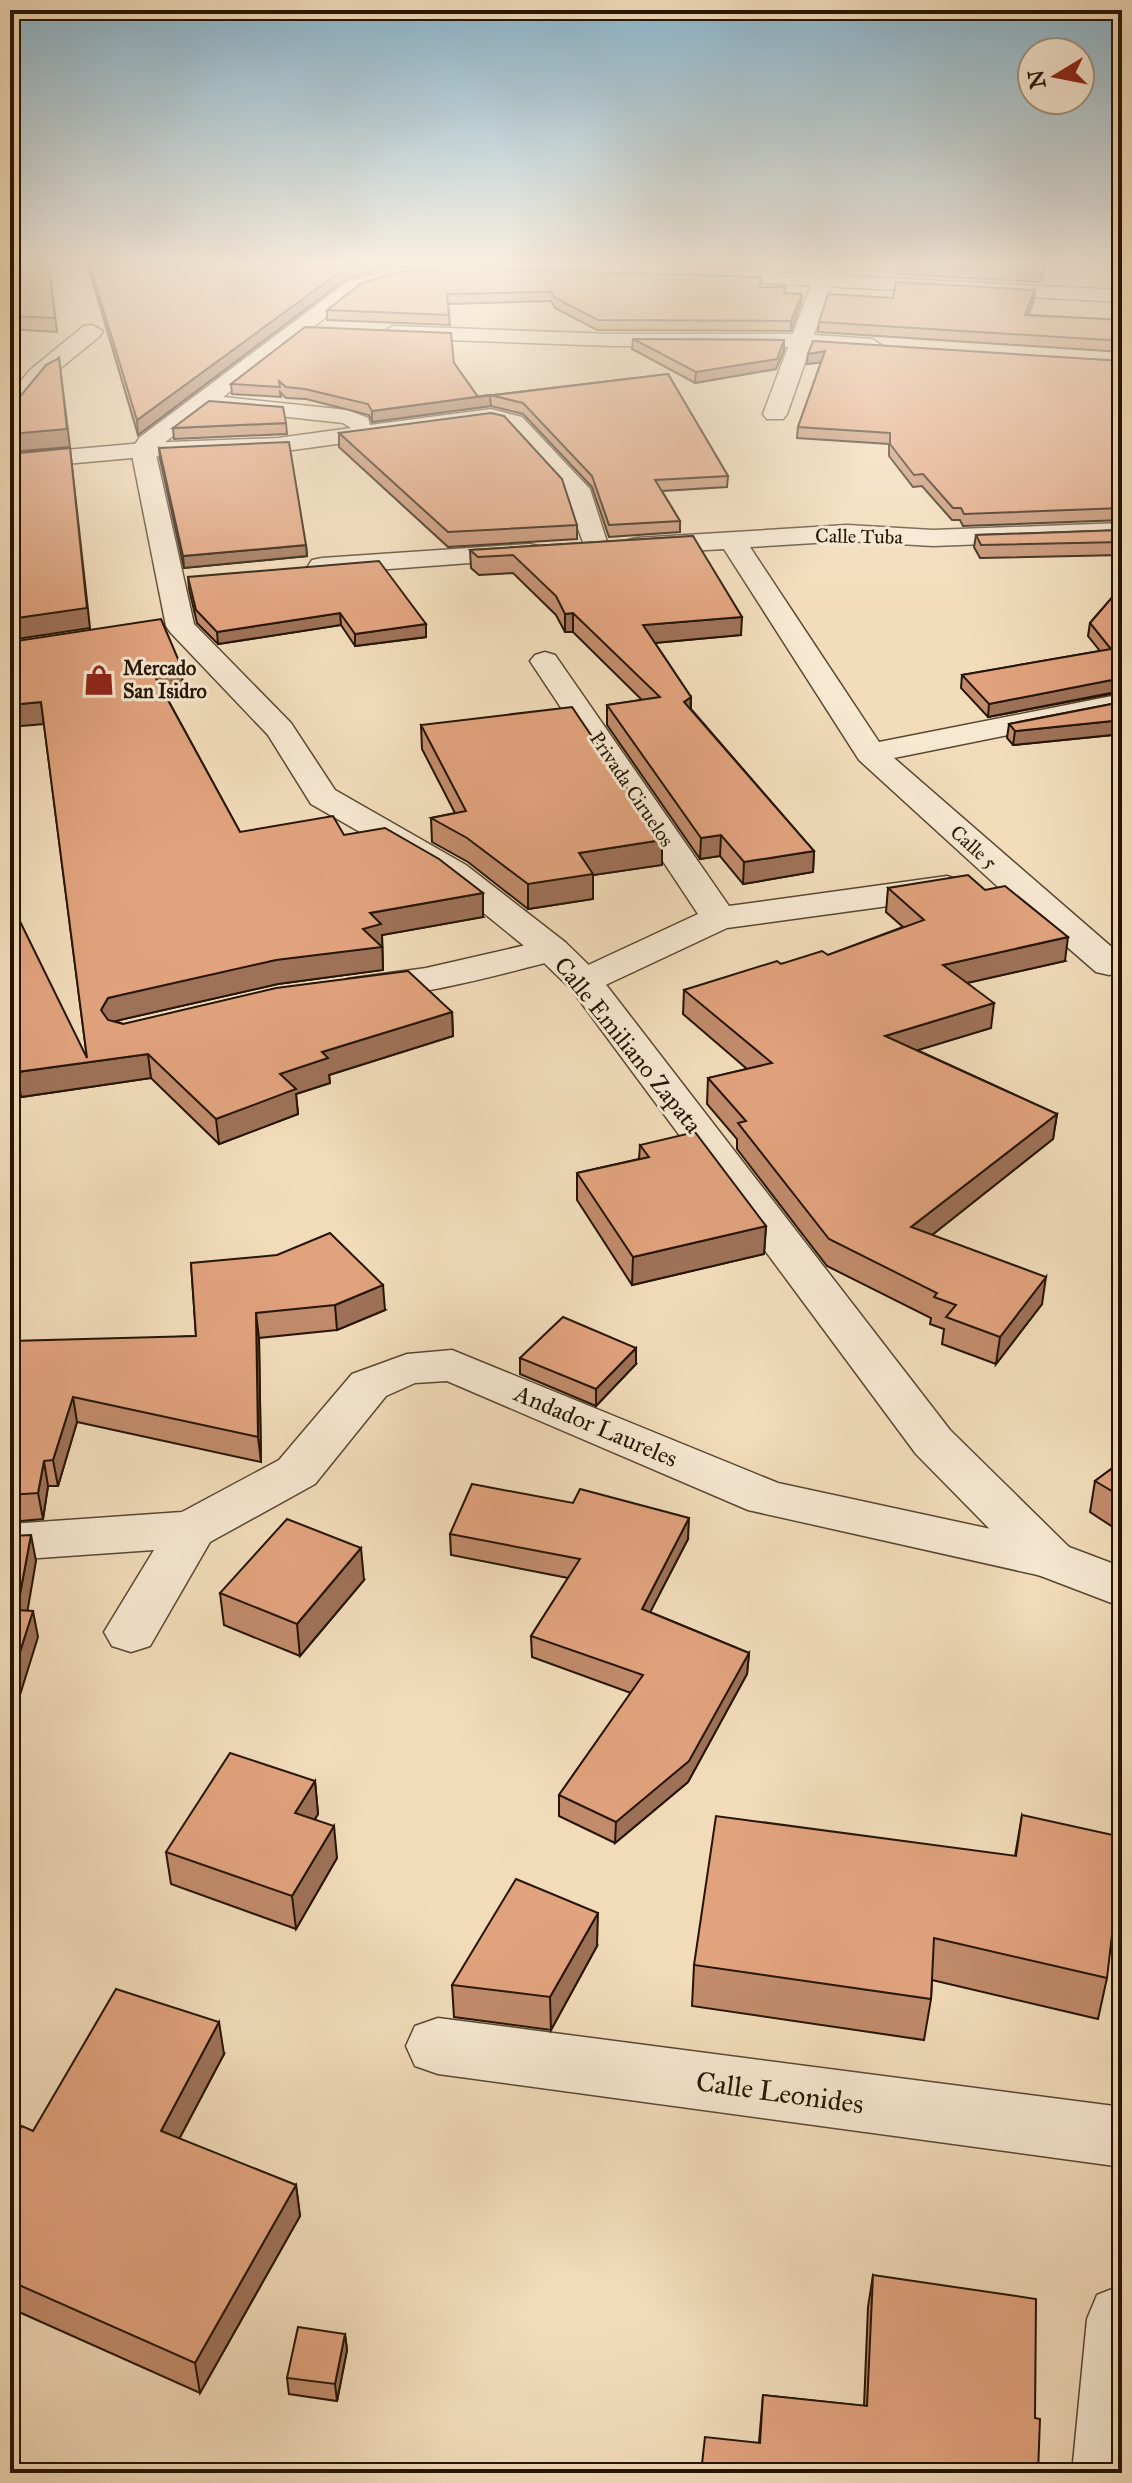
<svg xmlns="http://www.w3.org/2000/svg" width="1132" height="2483" font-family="'IM FELL Great Primer',serif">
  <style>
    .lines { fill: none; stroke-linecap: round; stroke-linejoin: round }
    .minor-casing { stroke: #594731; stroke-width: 3 }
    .tertiary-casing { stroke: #594731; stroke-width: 3 }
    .minor { fill: #f7e8d2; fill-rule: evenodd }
    .tertiary { fill: #f7e8d2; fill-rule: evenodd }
    .wall { fill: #c28c6c; stroke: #261503; stroke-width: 2 }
    .shaded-wall { fill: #9e7258; stroke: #261503; stroke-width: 2 }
    .building { fill: #e1a37e; stroke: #261503; stroke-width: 2 }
    .labels { text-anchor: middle; stroke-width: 6; stroke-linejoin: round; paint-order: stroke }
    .far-street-label { font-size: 20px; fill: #261503; stroke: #f7e8d2 }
    .far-poi-label { font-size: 20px; font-weight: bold; fill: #261503; stroke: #f7e8d2; text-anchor: start }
    .street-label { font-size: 24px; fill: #261503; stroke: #f7e8d2 }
    .near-street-label { font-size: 28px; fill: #261503; stroke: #f7e8d2 }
  </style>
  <rect width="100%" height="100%" fill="#f2dcba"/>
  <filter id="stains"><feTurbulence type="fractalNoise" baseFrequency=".0025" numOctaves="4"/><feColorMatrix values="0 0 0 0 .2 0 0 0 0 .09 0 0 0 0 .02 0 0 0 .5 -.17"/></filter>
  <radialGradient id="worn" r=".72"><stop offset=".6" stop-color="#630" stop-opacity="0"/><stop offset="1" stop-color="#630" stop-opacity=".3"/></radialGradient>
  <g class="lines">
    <defs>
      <g id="minor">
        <path d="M818,266H838L814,335L872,339L883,346L872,353L810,348L787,414L783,419H767L763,414L788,347L612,346L393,338L382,332L393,326L612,334H793Z"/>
        <path d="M92,325L103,331L100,336L46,380L18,414L10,416V394L30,370L84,326Z"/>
        <path d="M223,397L348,410L368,418L370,425L491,409L522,417L590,489L609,548L605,554H587L565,491L506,427L491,423L278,452L143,457L10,469V455L143,443L278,438L351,428L343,423L215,409L211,404L215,399Z"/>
        <path d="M1122,523V539L933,546L847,541L750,547L879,742L1122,694V712L894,758L1122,956V972L1109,975L1096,972L997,886L859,760L724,549L637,554L628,552L624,546L628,540L637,538L847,525L933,530Z"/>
        <path d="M529,544L538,546L542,552L538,558L322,574L312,572L308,566L312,560L322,558Z"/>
        <path d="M545,652L555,655L729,906L947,876L959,880L965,887L959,894L947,898L727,928L597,989L584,992L571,989L565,981L571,973L698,914L530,661L535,655Z"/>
        <path d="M552,939L565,942L570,950L565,958C515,970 393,1006 347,995L341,987L347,979L426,968Z"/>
        <path d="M452,1350L778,1483L1051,1542L1069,1547L1077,1560L1069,1573L1051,1578L748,1510L447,1381L415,1383L386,1396L315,1484L210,1542L150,1646L131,1652L112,1646L104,1632L154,1550L10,1560V1524L182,1512L279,1460L352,1374L407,1354Z"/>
        <path d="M438,2018L1122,2107V2167L438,2074L415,2066L406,2046L415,2026Z"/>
        <path d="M1122,2285V2473H1072L1087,2319L1097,2295Z"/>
      </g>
      <g id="tertiary">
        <path d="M413,266L423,267L426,271L423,275L361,290L155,450L194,624L291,723L335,790L466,865L565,942L597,973L950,1430L1069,1547L1122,1567V1607L1033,1573L916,1454L571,989L539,958L442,879L311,804L268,735L170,632L166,626L131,450L140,437L347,282Z"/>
        <path d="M701,269L1122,290V302L694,279L691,275L694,271Z"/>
      </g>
    </defs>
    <!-- minor casing -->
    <use href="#minor" class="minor-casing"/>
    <!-- tertiary casing -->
    <use href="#tertiary" class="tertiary-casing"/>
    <!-- minor -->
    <use href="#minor" class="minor"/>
    <!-- tertiary -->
    <use href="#tertiary" class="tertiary"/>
  </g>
  <!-- wall -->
  <g class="wall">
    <path d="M10,266H49L57,332L10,329Z"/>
    <path d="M88,266H393L346,279L138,435Z"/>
    <path d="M672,266H765L764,268Z"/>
    <path d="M898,266H1046L1040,282L898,274Z"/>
    <path d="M362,283L761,287L785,293L801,303L791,331L597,330L555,308L551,301L448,304L450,325L327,320V310Z"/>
    <path d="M893,298L1034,300L1028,315L1122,320V352L818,332L819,322Z"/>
    <path d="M633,339L784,340V350L776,369L695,383L632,349Z"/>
    <path d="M808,354L1122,361V520L963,526L960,520H952L922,486L913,487L889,456V444L797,438L798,427L821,362L807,364Z"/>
    <path d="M454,363L478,397L668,374L728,476L727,487L662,491L680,521V532L609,537L592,487L523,414L491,406L372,422L369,415L306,399L286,398L280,392L281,397L232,394L231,384Z"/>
    <path d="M286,423L287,434L174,439L173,428Z"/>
    <path d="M339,433L577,525V539L448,547L339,447Z"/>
    <path d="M159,448L306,545L307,556L184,568L160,459Z"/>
    <path d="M1122,530V555L980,558L974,547L976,535Z"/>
    <path d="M693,536L741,635L655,643L691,697V709L814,851L813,872L743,884L720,856L700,859L607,725V705L642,700L573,632H565L556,615L513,573L479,575L471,568L470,550Z"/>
    <path d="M188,577L426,624V637L355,646L341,625L218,644L197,623L189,589Z"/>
    <path d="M1122,586V692L988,717L961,688L962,675L1100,651L1088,636L1090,623Z"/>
    <path d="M181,666L183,687L162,689L240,832L344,835L483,917L382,935L383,970L278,984L115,1021L123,1024L452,1012L453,1036L329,1075L330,1083L296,1094L298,1114L219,1144L151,1078L21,1097L17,1072L87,1058L44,724Z"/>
    <path d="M1122,702V734L1013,745L1007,738L1009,724Z"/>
    <path d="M421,725L662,840V865L593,875V899L528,909L468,862L432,842L431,818L455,813L422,749Z"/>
    <path d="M888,888L1065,961L967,983L991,1028L917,1050L1057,1114L1053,1139L932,1235L1042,1304L996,1364L942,1344L944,1329L930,1324L931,1318L827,1266L737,1149V1139L707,1104L708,1078L747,1069L683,1014L684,990L781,964L828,955L903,927L886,912Z"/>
    <path d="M640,1145L766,1226L764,1254L632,1285L577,1200V1173L639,1159Z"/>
    <path d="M191,1263L385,1310L337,1330L259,1338L261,1462L77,1422L58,1486H48L43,1519L10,1522V1345L196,1336Z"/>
    <path d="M520,1358L636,1364L596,1406L520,1374Z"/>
    <path d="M1122,1461V1533L1090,1512L1095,1481Z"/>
    <path d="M450,1534L688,1539L650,1612L749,1653L747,1674L688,1782L615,1843L559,1816V1795L631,1693L532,1657L531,1636L568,1578L451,1555Z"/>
    <path d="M364,1580L300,1656L224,1625L220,1593Z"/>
    <path d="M315,1781L318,1814L315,1819L337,1858L296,1929L171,1884L166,1852Z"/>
    <path d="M1022,1815L1107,1978L1098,2019L932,1980L931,1999L924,2040L692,2006L694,1965L1015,1856Z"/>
    <path d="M597,1946L551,2030L454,2017L452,1985Z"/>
    <path d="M224,2054L179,2139L296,2185L300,2216L200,2393L10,2308V2144L33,2131Z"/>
    <path d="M873,2275L1035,2418L759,2442L763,2395L864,2406L868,2307Z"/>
    <path d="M345,2334L347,2350L337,2401L289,2394L287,2378Z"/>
  </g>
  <!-- shaded-wall -->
  <g class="shaded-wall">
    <path d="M345,266H393L346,279L138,435L137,420Z"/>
    <path d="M1044,266H1046L1040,282L1041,273Z"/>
    <path d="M1035,290L1034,300L1024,326L1025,315Z"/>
    <path d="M802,294L801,303L791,331V321Z"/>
    <path d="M784,340V350L776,369L695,383L696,372Z"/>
    <path d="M825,351L824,362L807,364L808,354Z"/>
    <path d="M59,358L70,447L10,452V434Z"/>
    <path d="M17,362L19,378L10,390V370Z"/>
    <path d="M490,395L491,406L372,422V411Z"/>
    <path d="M70,448L90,628L10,640V619Z"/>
    <path d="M306,545L307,556L184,568L183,556Z"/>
    <path d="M340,613L341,625L218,644L217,632Z"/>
    <path d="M573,613V632H565V614Z"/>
    <path d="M742,617L741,635L643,644V625Z"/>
    <path d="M426,624V637L355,646V634Z"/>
    <path d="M181,666L183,687L154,690L151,669Z"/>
    <path d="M1122,678L1121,691L988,717L989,704Z"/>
    <path d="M691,697L690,716L684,702Z"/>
    <path d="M41,702L44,724L10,727V705Z"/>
    <path d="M1122,720V734L1013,745L1015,731Z"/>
    <path d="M721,835L720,856L700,859L701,838Z"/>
    <path d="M662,840V865L593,875V899L528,909V884L579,853Z"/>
    <path d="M814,851L813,872L743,884L744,862Z"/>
    <path d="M483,893V917L382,935L383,970L278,984L111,1022L104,1035L101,1010L108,998L363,929L370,913Z"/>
    <path d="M1068,937L1065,961L940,989L943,965Z"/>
    <path d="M994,1003L991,1028L882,1061L885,1036Z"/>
    <path d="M452,1012L453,1036L329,1075L330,1083L296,1094L298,1114L219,1144L216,1119L280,1074L322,1052Z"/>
    <path d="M148,1054L151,1078L21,1097L17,1072Z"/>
    <path d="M1057,1114L1053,1139L908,1254L911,1227Z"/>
    <path d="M766,1226L764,1254L632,1285L633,1257Z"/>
    <path d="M1046,1277L1042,1304L996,1364L1000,1337Z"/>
    <path d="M383,1285L385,1310L337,1330L335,1305Z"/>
    <path d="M256,1313L259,1338L261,1462L258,1437Z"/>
    <path d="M636,1348V1364L596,1406V1389Z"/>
    <path d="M73,1397L77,1422L58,1486L53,1460Z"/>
    <path d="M44,1461L48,1486L43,1519L38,1493Z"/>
    <path d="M689,1518L688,1539L641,1630L642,1609Z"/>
    <path d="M31,1535L36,1561L23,1637L17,1610Z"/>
    <path d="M361,1548L364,1580L300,1656L297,1624Z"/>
    <path d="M33,1611L38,1637L10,1727V1683Z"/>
    <path d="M749,1653L747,1674L688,1782L615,1843L616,1822Z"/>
    <path d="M315,1781L318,1814L299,1845L295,1813Z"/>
    <path d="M334,1826L337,1858L296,1929L292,1896Z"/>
    <path d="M598,1913L597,1946L551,2030L550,1997Z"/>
    <path d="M219,2022L224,2054L167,2162L161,2131Z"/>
    <path d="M296,2185L300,2216L200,2393L195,2363Z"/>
    <path d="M345,2334L347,2350L337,2401L335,2384Z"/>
  </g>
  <!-- building -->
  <g class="building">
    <path d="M10,266H49L55,318L10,316Z"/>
    <path d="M90,266H348L137,420Z"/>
    <path d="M914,266H1044L1041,273Z"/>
    <path d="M456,268L761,277L759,287H785L784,293L802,294L791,321L598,320L555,298L551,292L447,294L449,315L327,310L362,283L403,271Z"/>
    <path d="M896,282L1035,290L1025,315L1122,320V341L819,322L828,294L893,298Z"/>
    <path d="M305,327L451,333L454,363L478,397L668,374L728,476L655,480L680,521L609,525L592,476L523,403L490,395L372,411L368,404L305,389L286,387L279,381L280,387L231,384Z"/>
    <path d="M633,339L784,340L777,359L696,372Z"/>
    <path d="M813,341L1122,361V508L964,514L961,508H953L923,474L914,475L890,444V433L798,427L825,351L808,354Z"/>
    <path d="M59,358L67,429L10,434V401L18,399L46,365Z"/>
    <path d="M10,362H17L10,370Z"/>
    <path d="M209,401L283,407L286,423L173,428Z"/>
    <path d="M491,413L504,416L562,479L577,525L448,532L339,433Z"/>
    <path d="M289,442L306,545L183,556L159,448Z"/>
    <path d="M70,448L87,608L10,619V454Z"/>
    <path d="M1122,530V542L981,545L976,535Z"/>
    <path d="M693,536L742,617L643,625L691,697L684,702L814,851L744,862L721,835L701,838L607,705L660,697L573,613L565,614L556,596L513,555L478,557L470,550Z"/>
    <path d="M379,561L426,624L355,634L340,613L217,632L196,610L188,577Z"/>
    <path d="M1122,586V678L989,704L962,675L1111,649L1090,623Z"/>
    <path d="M161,619L181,666L151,669L240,832L333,816L344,835L385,828L439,859L483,893L370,913L381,924L363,929L382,947L276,960L108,998L101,1010L108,1020L123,1024L276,988L408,971L452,1012L322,1052L328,1058L280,1074L296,1089L216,1119L148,1054L17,1072L10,1022V901L87,1058L41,702L10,705V642Z"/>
    <path d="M1122,702V720L1015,731L1009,724Z"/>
    <path d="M572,707L662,840L579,853L593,874L528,884L467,838L431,818L466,811L421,725Z"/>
    <path d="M968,875L985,890L1005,886L1068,937L943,965L994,1003L885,1036L1057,1114L911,1227L1046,1277L1000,1337L946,1317L956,1305L934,1297L937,1293L829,1239L738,1123L746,1121L708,1078L772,1063L684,990L777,961L781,964L822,951L828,955L924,920L888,888Z"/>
    <path d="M695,1132L766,1226L633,1257L577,1173L649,1157L640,1145Z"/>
    <path d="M330,1233L383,1285L335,1305L256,1313L258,1437L73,1397L53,1460L44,1461L38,1493L10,1495L11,1341L196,1336L191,1263L277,1255Z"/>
    <path d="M563,1317L636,1348L596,1389L520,1358Z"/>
    <path d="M1122,1461V1497L1095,1481Z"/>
    <path d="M472,1484L573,1503L580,1489L689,1518L642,1609L749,1653L689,1761L616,1822L559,1795L643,1675L531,1636L580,1559L450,1534Z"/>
    <path d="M287,1519L361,1548L297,1624L220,1593Z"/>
    <path d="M31,1535L17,1610L33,1611L10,1683V1536Z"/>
    <path d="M230,1753L315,1781L295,1813L334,1826L292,1896L166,1852Z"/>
    <path d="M1022,1815L1122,1837V1849L1107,1978L934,1938L931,1999L694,1965L716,1816L1016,1856Z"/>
    <path d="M516,1879L598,1913L550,1997L452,1985Z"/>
    <path d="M116,1989L219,2022L161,2131L296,2185L195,2363L10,2281V2144L22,2126L33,2131Z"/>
    <path d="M873,2275L1036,2299L1035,2418L1040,2419L1038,2473H701L705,2437L760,2443L763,2395L867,2406Z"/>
    <path d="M298,2327L345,2334L335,2384L287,2378Z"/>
  </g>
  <!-- sky -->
  <linearGradient id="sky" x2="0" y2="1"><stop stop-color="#89b7d0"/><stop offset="0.43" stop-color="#f9efe0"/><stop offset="1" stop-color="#f9efe0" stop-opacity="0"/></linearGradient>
  <rect width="1132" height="613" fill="url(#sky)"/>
  <!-- icons -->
  <defs>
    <symbol id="shop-bare" viewBox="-9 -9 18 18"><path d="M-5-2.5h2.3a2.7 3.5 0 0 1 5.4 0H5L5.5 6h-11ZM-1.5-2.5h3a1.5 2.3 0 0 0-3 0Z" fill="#8f2418" stroke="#f7e8d2" stroke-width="2.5" paint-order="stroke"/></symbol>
  </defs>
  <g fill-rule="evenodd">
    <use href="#shop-bare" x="77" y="658" width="44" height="44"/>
  </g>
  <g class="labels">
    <!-- far-street labels -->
    <g class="far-street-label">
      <text transform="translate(859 536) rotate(1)" y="7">Calle Tuba</text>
      <text transform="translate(632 789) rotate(56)" y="7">Privada Ciruelos</text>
      <text transform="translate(974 847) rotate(42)" y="7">Calle 5</text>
    </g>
    <!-- far-poi labels -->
    <g class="far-poi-label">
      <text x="123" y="675">Mercado<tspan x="123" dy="23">San Isidro</tspan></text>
    </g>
    <!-- street labels -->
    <g class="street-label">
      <text transform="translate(628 1045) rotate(51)" y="8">Calle Emiliano Zapata</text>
      <text transform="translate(596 1426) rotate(23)" y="8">Andador Laureles</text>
    </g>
    <!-- near-street labels -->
    <g class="near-street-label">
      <text transform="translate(780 2092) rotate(8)" y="10">Calle Leonides</text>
    </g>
  </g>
  <!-- margin -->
  <rect width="1132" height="2483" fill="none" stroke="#f2dcba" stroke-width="40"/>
  <rect x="12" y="12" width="1108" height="2459" fill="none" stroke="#261503" stroke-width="4"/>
  <rect x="20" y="20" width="1092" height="2443" fill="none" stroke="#261503" stroke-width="2"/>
  <!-- north arrow -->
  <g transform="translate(1056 76) rotate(260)"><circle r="38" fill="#f7e8d2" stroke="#a3947f" stroke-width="2"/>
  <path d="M0-6L14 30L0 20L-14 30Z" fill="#8f2418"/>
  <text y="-12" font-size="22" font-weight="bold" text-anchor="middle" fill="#261503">N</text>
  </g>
  <rect width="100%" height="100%" filter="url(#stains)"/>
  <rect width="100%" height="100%" fill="url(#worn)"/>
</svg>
